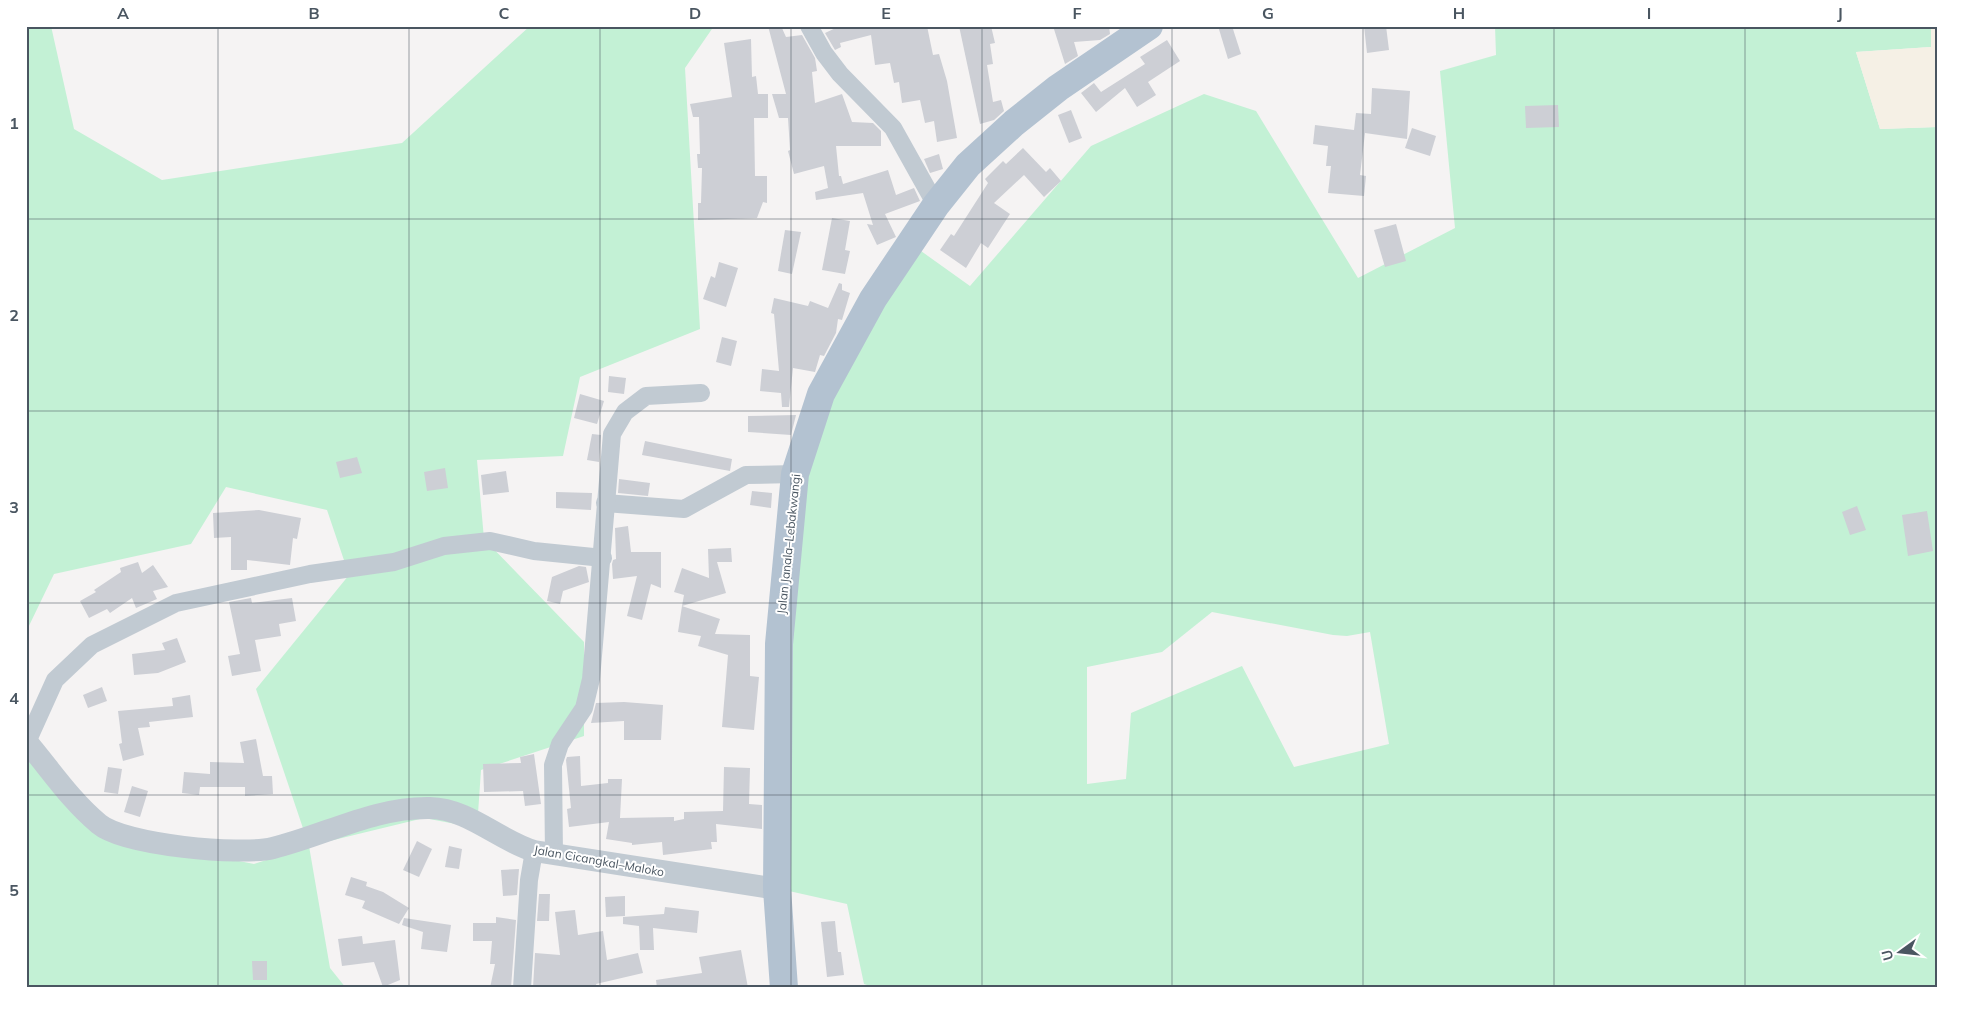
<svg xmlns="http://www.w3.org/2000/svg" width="1963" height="1014" font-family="Mulish,sans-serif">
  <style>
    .green { fill: #c3f1d5; fill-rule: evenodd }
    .sand { fill: #f5f0e5 }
    .building { fill: #cdcfd5 }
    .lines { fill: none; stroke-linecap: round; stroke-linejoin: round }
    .minor { stroke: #c1cad2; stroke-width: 18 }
    .tertiary { stroke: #c1cad2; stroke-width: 22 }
    .primary { stroke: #b3c2d1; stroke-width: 28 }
    .grid { fill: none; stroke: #4a5661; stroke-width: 1; stroke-opacity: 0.55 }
    .labels { text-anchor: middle; stroke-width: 4; stroke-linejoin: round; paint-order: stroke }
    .street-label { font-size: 12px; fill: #4a5661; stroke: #fff }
    .neatline { fill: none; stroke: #4a5661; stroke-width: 2 }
    .grid-label { font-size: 16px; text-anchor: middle; font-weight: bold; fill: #4a5661 }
  </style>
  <rect width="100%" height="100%" fill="#f5f3f3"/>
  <!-- green -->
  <g class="green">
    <path d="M26,26H51L74,129L162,180L402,143L530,26H714L685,68L700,329L580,377L563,456L477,460L484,539L584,642V736L481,770L477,828L424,818L309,846L330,968L346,988H26V748L114,836L254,864L309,846L256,689L349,575L327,510L226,487L191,544L54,574L26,632Z"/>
    <path d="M1495,26H1931V47L1856,52L1880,129L1937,127V988H876L864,984L847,904L780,889L801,472L850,350L914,246L970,286L1091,146L1204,94L1256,111L1358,278L1455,228L1440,71L1496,55ZM1212,612L1333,635L1347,636L1370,632L1389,744L1294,767L1242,666L1131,713L1126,779L1087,784V667L1162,652Z"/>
  </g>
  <!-- sand -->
  <path class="sand" d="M1931,26H1937V127L1880,129L1856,52L1931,47Z"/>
  <!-- building -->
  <g class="building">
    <path d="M768,26H781L786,37L802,35L815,58L817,71L812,72L815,103L842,94L852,122L873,123L881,131V146H836L839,176H841L843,184L888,170L896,195L914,188L920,201L885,214L896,237L877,245L867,224L873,225L863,193L816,200L815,192L828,188L824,166L794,174L788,151L790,150L788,118H779L772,94H786Z"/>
    <path d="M840,26H927L933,55L939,54L947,81L957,138L937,142L934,121L925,123L920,100L902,103L899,82L894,83L890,63L875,65L871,35L840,43L841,47L835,50L825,33Z"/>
    <path d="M959,26H991L995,43L990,44L993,64L987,65L993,102L1001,100L1004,111L994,120L980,124Z"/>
    <path d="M1053,26H1109L1110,34L1100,40L1074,42L1078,56L1065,64Z"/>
    <path d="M1218,26H1232L1241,54L1228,59Z"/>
    <path d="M1364,26H1386L1389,50L1367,53Z"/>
    <path d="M751,39L752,77L756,76L758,94H768V118H754L755,176H767V203L763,202L757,218L698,220V203H701L702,168H698L697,154H700L699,117H693L690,104L732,97L724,43Z"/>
    <path d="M1167,40L1180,61L1148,82L1156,95L1137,107L1125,88L1096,112L1081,93L1094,83L1101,92L1145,64L1140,57Z"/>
    <path d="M1372,88L1410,91L1407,139L1365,133L1360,175L1366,176L1364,196L1328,193L1331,166H1326L1328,146L1313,144L1315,125L1354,130L1356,113L1371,114Z"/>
    <path d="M1558,105L1559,127L1526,128L1525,106Z"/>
    <path d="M1071,110L1082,138L1069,143L1058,115Z"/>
    <path d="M1412,128L1436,136L1430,156L1405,148Z"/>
    <path d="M1023,148L1046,172L1050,168L1061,181L1044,197L1024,175L994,203L1010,214L988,248L981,243L966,268L940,250L951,234L954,236L988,183L985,179L1003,161L1006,164Z"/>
    <path d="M939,154L943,169L930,173L924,159Z"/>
    <path d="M832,218L850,221L845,250L850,251L845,274L822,270Z"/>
    <path d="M1396,224L1406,261L1385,267L1374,230Z"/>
    <path d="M785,230L801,232L792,274L778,271Z"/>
    <path d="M719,262L738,268L726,307L703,299L711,276L715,278Z"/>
    <path d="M839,283L842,284V290L850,293L842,320L838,319L836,333L824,356L820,355L815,372L793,368L789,407H782L781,393L760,391L762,369L779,371L774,314L771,313L774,298L808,306L810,301L828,308Z"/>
    <path d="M722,337L737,341L731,366L716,362Z"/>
    <path d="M609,376L626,378L624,394L608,392Z"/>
    <path d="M580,394L604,401L597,424L574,418Z"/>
    <path d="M796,415L791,435L748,432V416Z"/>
    <path d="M592,434L601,435L599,462L587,460Z"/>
    <path d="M645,441L732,459L730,471L642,455Z"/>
    <path d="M357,457L362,473L340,478L336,462Z"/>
    <path d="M445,468L448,488L427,491L424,472Z"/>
    <path d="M506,471L509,492L483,495L481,475Z"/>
    <path d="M619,479L650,483L648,496L618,493Z"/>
    <path d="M752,491L772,493L771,508L750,505Z"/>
    <path d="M556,492L592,493L591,510L556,508Z"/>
    <path d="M1857,506L1866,530L1850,535L1842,512Z"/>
    <path d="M259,510L301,518L297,539L293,538L290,565L247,560V570H231V537L214,538L213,513Z"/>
    <path d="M1927,511L1933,551L1908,556L1902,515Z"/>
    <path d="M628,526L631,552H661V588L651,584L642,620L627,616L637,576L613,579L612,564L613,560L616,559L615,528Z"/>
    <path d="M731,548L732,562H717L726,593L682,606L684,595L674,592L682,568L709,578L708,549Z"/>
    <path d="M138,562L142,573L153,565L168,587L153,591L157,599L136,608L132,598L110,613L107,609L89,618L80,601L96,592L94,590L121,572L120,568Z"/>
    <path d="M579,566L586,567L589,582L563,591L560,604L547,601L552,577Z"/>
    <path d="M251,598L252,603L292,598L296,621L279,624L281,636L255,640L261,671L232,676L228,656L240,654L229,602Z"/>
    <path d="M682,606L720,619L715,634L750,635V676L759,677L754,730L722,727L728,655L698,646L701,636L678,632Z"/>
    <path d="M177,638L186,662L158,673L134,675L132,654L165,650L162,643Z"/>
    <path d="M102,687L107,701L88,708L83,695Z"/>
    <path d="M190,695L193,717L149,722L150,727L138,728L144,755L123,761L119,744L122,743L118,711L173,706L172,698Z"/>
    <path d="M624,702L663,705L661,740H624V721L591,723L596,703Z"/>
    <path d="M256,739L263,776H272L273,794L245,796V787H200L199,795L182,793L184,772L210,774V762L244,763L240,742Z"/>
    <path d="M534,754L541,804L525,806L523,791L484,792L483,764L521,763L520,757Z"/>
    <path d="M580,756L581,786L608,783V779H622L620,818L674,817V821L684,819V812L723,811L724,767L750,768L749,804L762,805V829L716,824L717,842H711L712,849L663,855L662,842L632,845V843L606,839L609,822L569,827L567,809L571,808L566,760L567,757Z"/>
    <path d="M108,767L122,769L118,794L104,792Z"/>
    <path d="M132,786L148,791L140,817L124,812Z"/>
    <path d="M417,841L432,849L419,877L403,870Z"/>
    <path d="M449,846L462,849L459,869L445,867Z"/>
    <path d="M519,869L517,895L503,896L501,870Z"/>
    <path d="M351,877L367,882L366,886L383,892L409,908L399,924L362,908L365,901L345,895Z"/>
    <path d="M539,894H550L549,921H537Z"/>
    <path d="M625,896V916L606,917L605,897Z"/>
    <path d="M665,907L699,911L697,933L653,928L654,950H640L639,926L623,924V917L664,914Z"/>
    <path d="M575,910L578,935L603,931L607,960L638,953L643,973L596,984L597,988H533L535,953L560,955L555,912Z"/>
    <path d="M496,917L516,920L511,988H490L495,964H490L492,941H473V923H496Z"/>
    <path d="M404,918L451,925L447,952L421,949L423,932L402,925Z"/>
    <path d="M835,921L838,952H841L844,975L827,977L821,922Z"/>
    <path d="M362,936L363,944L395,940L400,980L383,987L374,962L342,966L338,939Z"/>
    <path d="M741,950L748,988H657L656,980L702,973L699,957Z"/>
    <path d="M252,961H267V980H253Z"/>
  </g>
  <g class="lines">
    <!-- minor -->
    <g class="minor">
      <path d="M809,26L824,53L840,74L893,128L936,205"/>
      <path d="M605,503L684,509L746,475L795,474"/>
      <path d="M27,742L55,680L92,645L176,603L310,574L394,562L444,546L490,541L534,551L603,558"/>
      <path d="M554,855L553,765L560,744L584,708L591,679L612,434L625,412L646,396L701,393"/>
      <path d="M522,988L529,880L534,851"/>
    </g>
    <!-- tertiary -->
    <path class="tertiary" d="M26,741C50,769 70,800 99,824C124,845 241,856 273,848C326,835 374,807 430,808C469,809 498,840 534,851L777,889"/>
    <!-- primary -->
    <path class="primary" d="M784,988L777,889L779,644L795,474L821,394L873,299L936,205L968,165L1014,123L1058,88L1149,26"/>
  </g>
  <!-- grid -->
  <path class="grid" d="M218,26V988M409,26V988M600,26V988M791,26V988M982,26V988M1172,26V988M1363,26V988M1554,26V988M1745,26V988M26,219H1937M26,411H1937M26,603H1937M26,795H1937"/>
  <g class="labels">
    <!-- street labels -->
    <g class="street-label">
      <text transform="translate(789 544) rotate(-84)" y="4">Jalan Janala–Lebakwangi</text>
      <text transform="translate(599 861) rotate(10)" y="4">Jalan Cicangkal–Maloko</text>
    </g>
  </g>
  <!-- border -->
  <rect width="1963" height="1014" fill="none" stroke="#ffffff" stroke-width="55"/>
  <!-- north arrow -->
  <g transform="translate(1900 952) rotate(255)" stroke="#ffffff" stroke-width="4" paint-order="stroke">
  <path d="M0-4L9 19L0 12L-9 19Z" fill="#4a5661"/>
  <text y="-8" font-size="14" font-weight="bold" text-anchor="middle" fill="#4a5661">U</text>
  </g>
  <rect x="28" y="28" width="1908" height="958" class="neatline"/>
  <g class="grid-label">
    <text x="123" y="19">A</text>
    <text x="314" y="19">B</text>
    <text x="504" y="19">C</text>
    <text x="695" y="19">D</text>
    <text x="886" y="19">E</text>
    <text x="1077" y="19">F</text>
    <text x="1268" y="19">G</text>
    <text x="1459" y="19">H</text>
    <text x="1649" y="19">I</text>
    <text x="1840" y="19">J</text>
    <text x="14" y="129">1</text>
    <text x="14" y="321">2</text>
    <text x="14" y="513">3</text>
    <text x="14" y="704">4</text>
    <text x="14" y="896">5</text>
  </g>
</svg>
